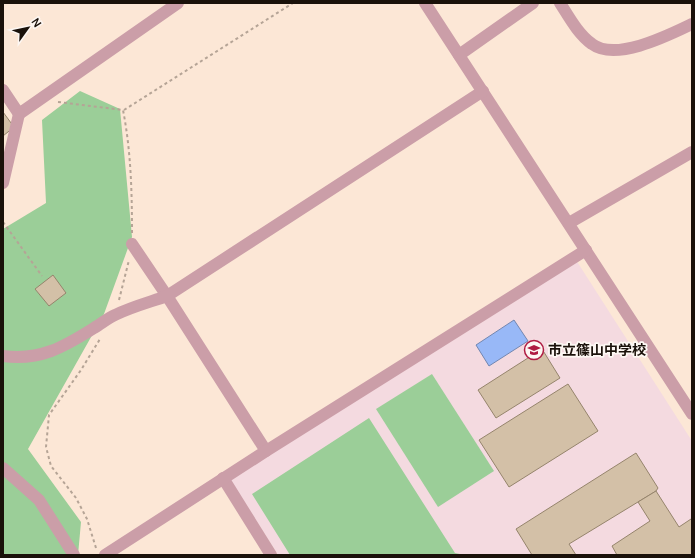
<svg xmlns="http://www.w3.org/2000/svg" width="695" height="558" font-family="Manrope,'Noto Sans JP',sans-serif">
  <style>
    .education { fill: #f4dae0 }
    .green { fill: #9bce98 }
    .water { fill: #98b8f7; stroke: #7286b0 }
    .building { fill: #d3c0a7; stroke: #95846c }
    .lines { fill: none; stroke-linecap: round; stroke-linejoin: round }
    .path { stroke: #b5a496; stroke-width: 2; stroke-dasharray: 3 3; stroke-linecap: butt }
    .minor { stroke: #cb9ea8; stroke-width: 12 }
    .labels { text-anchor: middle; stroke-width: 3.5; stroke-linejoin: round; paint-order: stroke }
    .poi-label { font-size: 14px; font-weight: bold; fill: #1a110a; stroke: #fdf7f3; text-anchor: start }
  </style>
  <rect width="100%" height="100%" fill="#fce7d6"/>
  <!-- education -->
  <path class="education" d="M576,260L692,441V555H278L230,479Z"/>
  <!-- green -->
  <g class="green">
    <path d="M80,91L120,109L132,237L104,314L28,449L81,522L78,555H3V229L46,203L42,120Z"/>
    <path d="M432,374L494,471L438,507L376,409Z"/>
    <path d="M369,418L455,553L465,555H290L252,494Z"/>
  </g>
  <!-- water -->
  <path class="water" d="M514,320L528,341L489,366L476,345Z"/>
  <!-- building -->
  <g class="building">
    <path d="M3,112L14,127L3,136Z"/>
    <path d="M53,275L66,293L49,306L35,289Z"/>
    <path d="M542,349L560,378L496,418L478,390Z"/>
    <path d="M568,384L598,431L509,487L479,440Z"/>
    <path d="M636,453L658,488L656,491L569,544L576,555H532L516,529Z"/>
    <path d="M656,491L679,527L691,519L692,521V555H617L612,546L650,521L638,502Z"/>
  </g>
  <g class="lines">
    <!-- path -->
    <g class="path">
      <path d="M58,102L123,110C131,151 132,192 132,234"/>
      <path d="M124,110L293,3"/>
      <path d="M3,222L42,276"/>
      <path d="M119,300L129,260"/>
      <path d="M96,548L87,519L76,498L51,466L46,447L49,415L81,370L100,339"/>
    </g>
    <!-- minor -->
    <g class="minor">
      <path d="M425,3L692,414"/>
      <path d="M560,3C569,17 578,34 592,44C616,62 669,35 692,24"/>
      <path d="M459,55L533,3"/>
      <path d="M3,90L19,114L178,3"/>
      <path d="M3,183L19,114"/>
      <path d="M569,223L692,152"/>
      <path d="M132,244L167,296L266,451"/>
      <path d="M3,356C40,361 64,347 94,328C101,324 108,318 115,315C131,307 150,302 167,296L483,91"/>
      <path d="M3,468L39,500L74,555"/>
      <path d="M223,478L271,555"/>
      <path d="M105,555L266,451L586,250"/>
    </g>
  </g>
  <!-- icons -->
  <defs>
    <symbol id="school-ring" viewBox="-11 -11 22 22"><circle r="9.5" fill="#fdf7f3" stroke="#af1b42" stroke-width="1.5"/><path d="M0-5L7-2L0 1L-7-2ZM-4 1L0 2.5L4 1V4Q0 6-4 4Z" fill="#af1b42"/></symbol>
  </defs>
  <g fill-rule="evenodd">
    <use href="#school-ring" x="523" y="339" width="22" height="22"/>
  </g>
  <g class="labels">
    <!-- poi labels -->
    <g class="poi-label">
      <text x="548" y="355">市立篠山中学校</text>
    </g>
  </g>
  <!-- border -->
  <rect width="695" height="558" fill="none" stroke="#1a110a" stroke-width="8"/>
  <!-- north arrow -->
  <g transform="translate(28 28) rotate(57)" stroke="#fdf7f3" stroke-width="3" paint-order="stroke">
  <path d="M0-3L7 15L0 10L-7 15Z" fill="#1a110a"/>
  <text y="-6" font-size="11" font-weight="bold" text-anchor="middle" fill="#1a110a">N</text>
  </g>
</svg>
